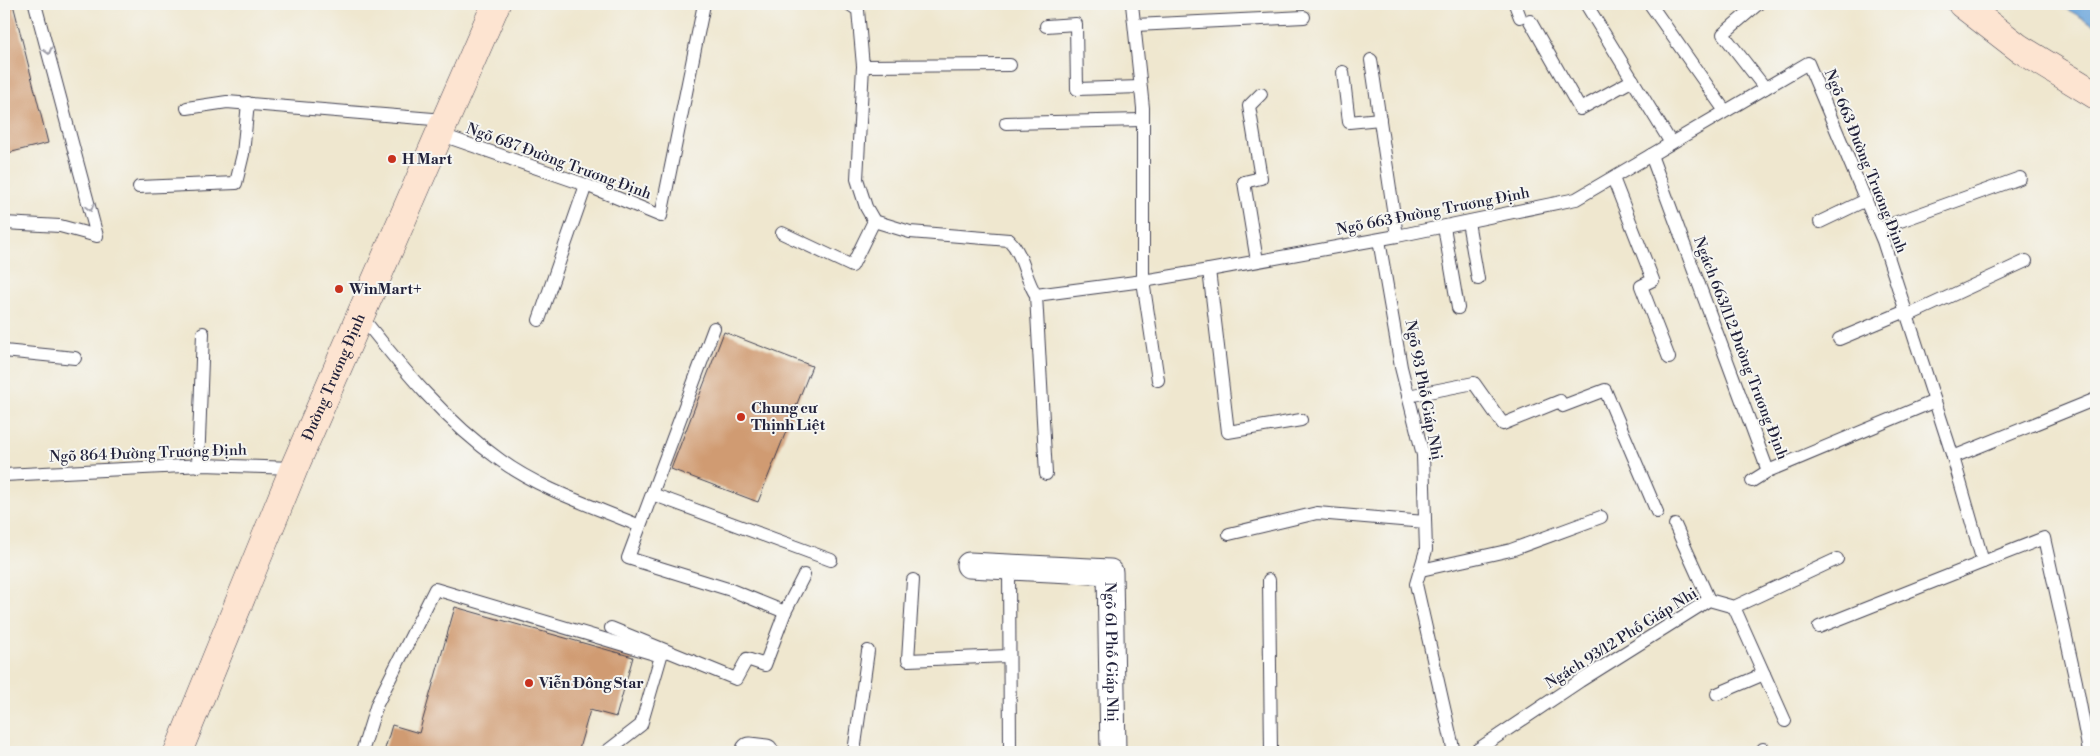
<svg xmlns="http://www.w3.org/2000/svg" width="2100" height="756" font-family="'Libre Bodoni',serif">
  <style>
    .water { fill: #6ba5db; stroke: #46648b }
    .building { fill: #d09b72 }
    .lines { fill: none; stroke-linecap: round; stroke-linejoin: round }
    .lane-casing { stroke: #414051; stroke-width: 14 }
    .street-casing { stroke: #414051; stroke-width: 27 }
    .secondary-casing { stroke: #414051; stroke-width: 29 }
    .lane { stroke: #fff; stroke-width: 12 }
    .street { stroke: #fff; stroke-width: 25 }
    .secondary { stroke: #fde4d1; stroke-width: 28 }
    .oneway { stroke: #9c9ca7 }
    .poi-dot { fill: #c8321e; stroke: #f6f6f2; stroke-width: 2 }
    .labels { text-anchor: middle; stroke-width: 4; stroke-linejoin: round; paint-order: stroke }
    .poi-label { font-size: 15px; font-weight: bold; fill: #22223b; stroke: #f6f6f2; text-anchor: start }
    .street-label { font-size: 15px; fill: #22223b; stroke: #f6f6f2 }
  </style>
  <rect width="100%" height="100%" fill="#f6f6f2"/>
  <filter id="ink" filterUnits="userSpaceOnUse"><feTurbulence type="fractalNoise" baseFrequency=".02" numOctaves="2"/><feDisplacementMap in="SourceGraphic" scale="10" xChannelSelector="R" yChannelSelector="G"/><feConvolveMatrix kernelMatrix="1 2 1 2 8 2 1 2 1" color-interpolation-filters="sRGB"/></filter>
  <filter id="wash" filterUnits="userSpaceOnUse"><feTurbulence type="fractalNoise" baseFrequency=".0096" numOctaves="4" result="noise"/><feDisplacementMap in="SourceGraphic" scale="20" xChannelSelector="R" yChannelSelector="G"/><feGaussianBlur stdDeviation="1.12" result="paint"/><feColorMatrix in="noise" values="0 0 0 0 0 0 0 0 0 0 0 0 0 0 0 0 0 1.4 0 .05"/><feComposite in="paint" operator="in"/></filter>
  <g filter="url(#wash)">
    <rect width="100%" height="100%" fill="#efe7cf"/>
    <!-- water -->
    <path class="water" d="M2058,4H2096V26Z"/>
    <g id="blocks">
      <!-- building -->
      <g class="building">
        <path d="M4,4H13L48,143L4,154Z"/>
        <path d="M724,332L812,366L758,502L671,469Z"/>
        <path d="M455,607L633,657L616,717L590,710L578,752H384L392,725L419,733Z"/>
      </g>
    </g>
  </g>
  <g filter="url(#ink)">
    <use href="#blocks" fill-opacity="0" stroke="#414051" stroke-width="1"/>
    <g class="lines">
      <defs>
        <g id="lane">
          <path d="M849,4L858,10L863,66L857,179L866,207L874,221L910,232L1009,240C1024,255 1024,277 1036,295L1143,281L1209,270L1397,236L1576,199L1808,63L1883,241L1953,457L1983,562L2044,538L2076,682L2089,752"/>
          <path d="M1132,4L1143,108V281L1158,380"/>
          <path d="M1515,4L1520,17"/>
          <path d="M1586,4L1671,143"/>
          <path d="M1650,4L1725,111"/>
          <path d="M1758,4L1723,34L1765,88"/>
          <path d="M1530,21L1580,109L1633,80"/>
          <path d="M1135,25L1304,17"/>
          <path d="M1046,26L1076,24L1077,89L1140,87"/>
          <path d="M1371,60L1397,236"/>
          <path d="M863,66L1010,65"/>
          <path d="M1343,72L1349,122L1380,119"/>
          <path d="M187,108L227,102L445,120"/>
          <path d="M1006,123L1142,120"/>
          <path d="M439,134L586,185L661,216L704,4"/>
          <path d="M1651,155L1768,471L1935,401"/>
          <path d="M1613,178L1653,280L1641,286L1669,358"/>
          <path d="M139,187L236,183L243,154L248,103"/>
          <path d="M1468,222L1478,279"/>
          <path d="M1820,222L1866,200"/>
          <path d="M4,223L60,226L97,236L35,4"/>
          <path d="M1444,227L1458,308"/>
          <path d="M1878,229L2020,178"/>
          <path d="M782,233L852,266L874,221"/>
          <path d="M1379,240L1401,367L1423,455L1426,550L1416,584L1454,752"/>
          <path d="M1257,261L1244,182L1261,178L1249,106L1261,94"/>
          <path d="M1209,270L1228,432L1301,420"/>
          <path d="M1036,295L1046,474"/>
          <path d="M361,316C402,368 445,421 500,460C541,490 593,506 640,526L628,558L731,590L785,612"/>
          <path d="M1907,316L2026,261"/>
          <path d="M539,320L586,185"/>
          <path d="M1839,339L1906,311"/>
          <path d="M4,351L75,358"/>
          <path d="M1408,396L1474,383L1503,424L1560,401L1563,406L1605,390L1657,512"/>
          <path d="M1953,457L2096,399"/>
          <path d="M198,466L203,333"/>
          <path d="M4,475L203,465L294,468"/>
          <path d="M1752,481L1768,471"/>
          <path d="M652,494L831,560"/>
          <path d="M1675,525L1709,600"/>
          <path d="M640,526L714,328"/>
          <path d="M1229,534L1317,513L1425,522"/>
          <path d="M1009,568L1010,752"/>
          <path d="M1421,570L1511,550L1601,517"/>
          <path d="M913,580L908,660L1008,656"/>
          <path d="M1269,580L1271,752"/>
          <path d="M1734,607L1837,559"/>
          <path d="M1819,627L1983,562"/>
          <path d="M611,628L736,679L747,659L765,665L785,612L804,575"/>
          <path d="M1717,694L1764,674"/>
          <path d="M1763,749V752"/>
          <path d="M362,752L377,704L435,589L661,656L641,725L606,752"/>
          <path d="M854,752L868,651"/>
          <path d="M1474,752L1580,681L1709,600L1734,607L1785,721"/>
        </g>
        <g id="street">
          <path id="s1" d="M969,565L1110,572L1113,752"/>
          <path d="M749,752V750L766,752"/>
        </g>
        <g id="secondary">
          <path d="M1962,4L2019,48L2096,95"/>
          <path id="s2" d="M178,752L294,468L496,4"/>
        </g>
      </defs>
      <!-- lane casing -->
      <use href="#lane" class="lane-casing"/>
      <!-- street casing -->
      <use href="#street" class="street-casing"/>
      <!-- secondary casing -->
      <use href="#secondary" class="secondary-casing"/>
      <!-- lane -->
      <use href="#lane" class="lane"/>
      <!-- street -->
      <use href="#street" class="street"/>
      <!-- secondary -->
      <use href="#secondary" class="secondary"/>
    </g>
    <!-- one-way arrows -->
    <defs><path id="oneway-chevron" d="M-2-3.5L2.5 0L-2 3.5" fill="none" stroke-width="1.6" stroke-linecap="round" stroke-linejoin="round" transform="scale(1.25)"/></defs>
    <g class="oneway">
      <use href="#oneway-chevron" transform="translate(48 51) rotate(75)"/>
      <use href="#oneway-chevron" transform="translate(90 208) rotate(75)"/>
    </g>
  </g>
  <!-- markers -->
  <g class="poi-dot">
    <circle cx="392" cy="159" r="5"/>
    <circle cx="339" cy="289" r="5"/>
    <circle cx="741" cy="417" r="5"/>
    <circle cx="529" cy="683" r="5"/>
  </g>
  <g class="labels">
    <!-- poi labels -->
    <g class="poi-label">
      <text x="402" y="164">H Mart</text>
      <text x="349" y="294">WinMart+</text>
      <text x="751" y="413">Chung cư<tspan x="751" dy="17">Thịnh Liệt</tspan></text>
      <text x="539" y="688">Viễn Đông Star</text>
    </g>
    <!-- street labels -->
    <g class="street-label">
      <text transform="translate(559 161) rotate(20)" y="5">Ngõ 687 Đường Trương Định</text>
      <text transform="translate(1866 161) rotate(68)" y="5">Ngõ 663 Đường Trương Định</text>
      <text transform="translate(1433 211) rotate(-11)" y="5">Ngõ 663 Đường Trương Định</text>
      <text transform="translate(1741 348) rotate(69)" y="5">Ngách 663/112 Đường Trương Định</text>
      <text dy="5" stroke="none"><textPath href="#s2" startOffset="406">Đường Trương Định</textPath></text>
      <text transform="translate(1424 390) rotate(79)" y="5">Ngõ 93 Phố Giáp Nhị</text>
      <text transform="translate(148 453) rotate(-2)" y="5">Ngõ 864 Đường Trương Định</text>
      <text transform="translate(1621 638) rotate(-32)" y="5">Ngách 93/12 Phố Giáp Nhị</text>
      <text dy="5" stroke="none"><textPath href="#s1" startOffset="221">Ngõ 61 Phố Giáp Nhị</textPath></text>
    </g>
  </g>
  <!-- margin -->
  <rect width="2100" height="756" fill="none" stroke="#f6f6f2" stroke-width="20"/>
</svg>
